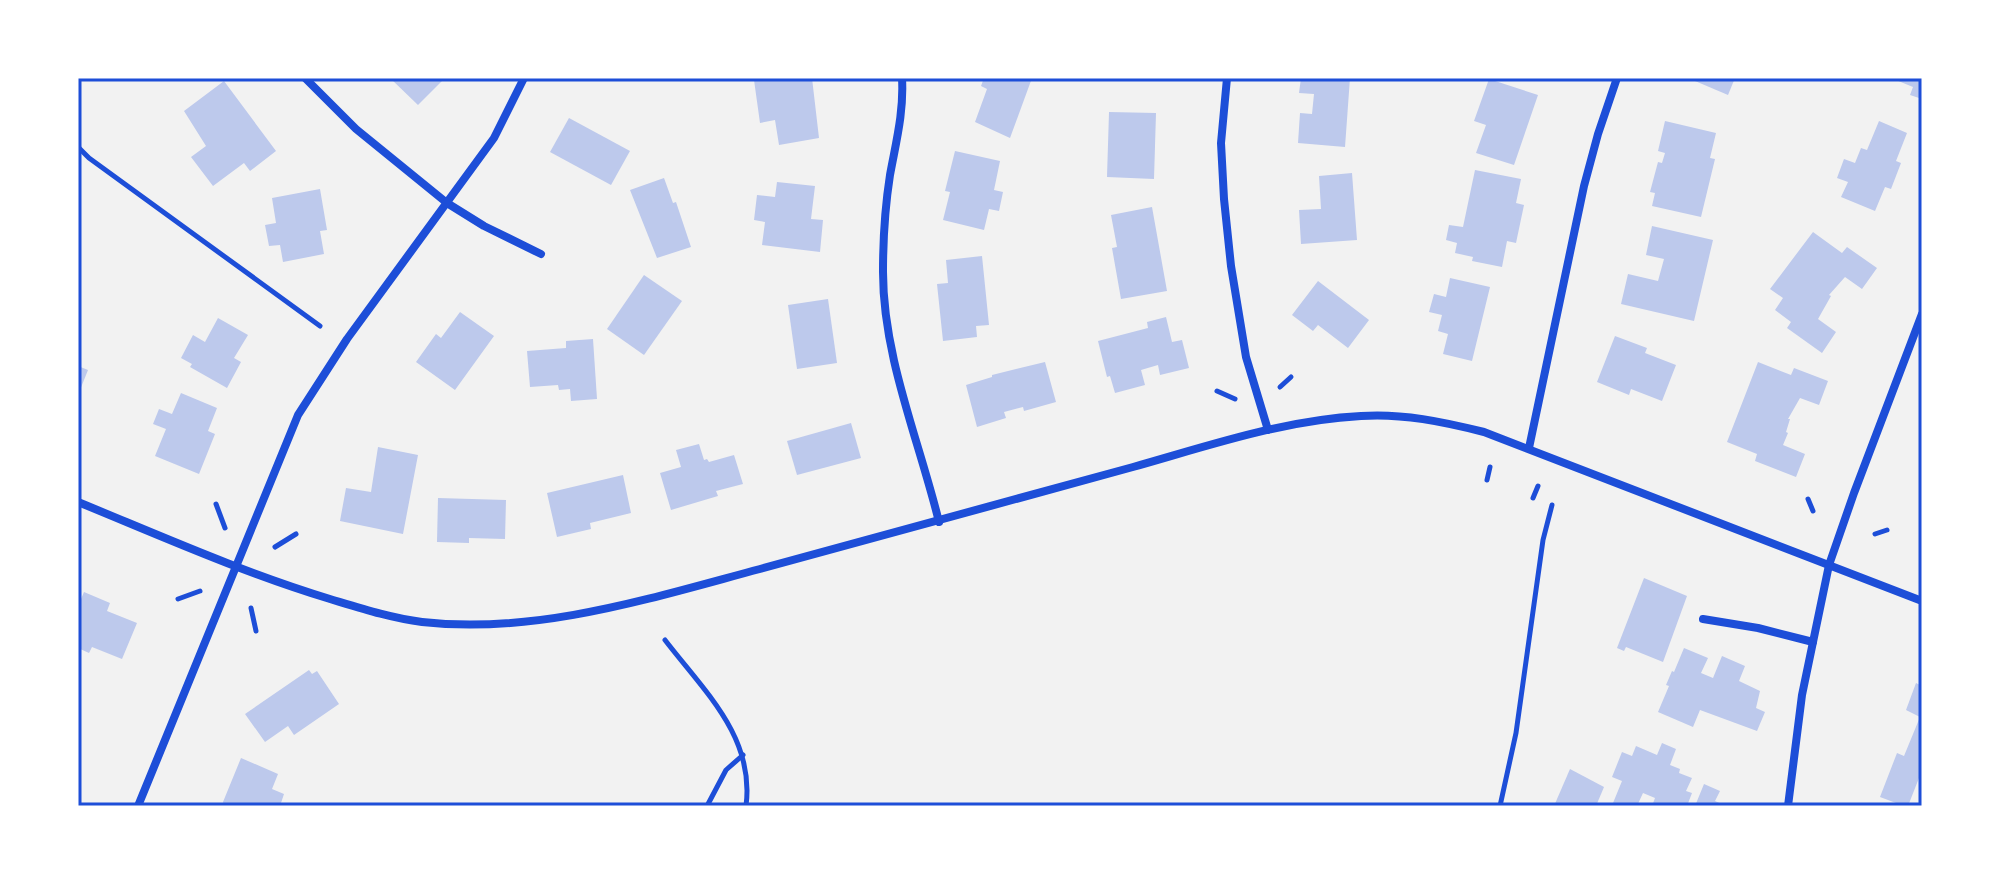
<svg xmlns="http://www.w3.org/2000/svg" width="2000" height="884" font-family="'PT Sans Narrow',sans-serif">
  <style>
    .building { fill: #bdc9ec }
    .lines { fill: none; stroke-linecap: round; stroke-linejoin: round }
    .path { stroke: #1d4ed8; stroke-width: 5 }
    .minor { stroke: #1d4ed8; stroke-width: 8 }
    .neatline { fill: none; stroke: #1d4ed8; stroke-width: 3 }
  </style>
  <rect width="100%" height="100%" fill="#f2f2f2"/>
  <!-- building -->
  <g class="building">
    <path d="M390,78H445L418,105Z"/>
    <path d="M765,78H812L819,138L779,145L775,120L760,123L754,80Z"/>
    <path d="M984,78H1032L1010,138L975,122L987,89L981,86Z"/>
    <path d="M1301,78H1350L1345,147L1298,143L1300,113L1312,114L1314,94L1299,93Z"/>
    <path d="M1696,78H1735L1728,95L1695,81Z"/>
    <path d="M1891,78H1922V99L1910,95L1913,87Z"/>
    <path d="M1489,79L1538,95L1514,165L1476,153L1486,125L1474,121Z"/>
    <path d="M224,81L276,151L250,171L244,163L213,186L191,157L206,146L184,111Z"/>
    <path d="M1109,112L1156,113L1154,179L1107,177Z"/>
    <path d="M569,118L630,151L611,185L550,152Z"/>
    <path d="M1665,121L1716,133L1710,158L1715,159L1701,217L1652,206L1655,193L1650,192L1658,162L1662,163L1665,153L1658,151Z"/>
    <path d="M1879,121L1907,133L1896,161L1901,163L1891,189L1885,187L1875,211L1841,197L1848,182L1837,178L1844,159L1855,163L1861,148L1867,150Z"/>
    <path d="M955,151L1000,161L994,190L1003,192L999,211L989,209L984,230L943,220L950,192L945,191Z"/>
    <path d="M1475,170L1521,179L1516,203L1524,205L1516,243L1507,241L1502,267L1472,261L1473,257L1455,253L1457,243L1446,240L1449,225L1463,227Z"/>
    <path d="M1352,173L1357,240L1301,244L1299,210L1321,209L1319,176Z"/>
    <path d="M664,178L673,203L676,202L691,247L657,258L630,190Z"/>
    <path d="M777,182L815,186L811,219L823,220L820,252L762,245L765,222L754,220L757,195L775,197Z"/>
    <path d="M320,189L327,230L320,231L324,254L283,262L280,245L269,246L265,225L276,223L272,198Z"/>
    <path d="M1152,207L1167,291L1121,299L1112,248L1117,247L1111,215Z"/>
    <path d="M1652,226L1713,240L1694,321L1621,304L1628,274L1658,281L1664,259L1646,255Z"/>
    <path d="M1813,232L1842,253L1847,247L1877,268L1862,289L1845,277L1829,295L1831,296L1818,319L1836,332L1822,353L1787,328L1791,322L1775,310L1783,298L1770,289Z"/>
    <path d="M982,256L989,325L976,326L977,337L943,341L937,284L948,283L946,260Z"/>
    <path d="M644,275L682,301L644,355L607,329Z"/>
    <path d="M1450,278L1490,287L1472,361L1443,354L1448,334L1438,331L1442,315L1429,312L1434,294L1446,297Z"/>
    <path d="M1318,281L1369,320L1348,348L1318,325L1313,331L1292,315Z"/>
    <path d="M828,299L837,363L797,369L788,305Z"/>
    <path d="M460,312L494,336L455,390L416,362L436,334L441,338Z"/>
    <path d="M1166,317L1172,342L1182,340L1189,368L1160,375L1158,365L1141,370L1145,385L1115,393L1110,376L1107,377L1098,341L1148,328L1147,322Z"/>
    <path d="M218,318L248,335L234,358L241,362L227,388L190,367L192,364L181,358L193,335L205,342Z"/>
    <path d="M1615,336L1647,348L1645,353L1676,365L1662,401L1631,389L1629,395L1597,382Z"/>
    <path d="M593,339L597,399L571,401L570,389L559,390L558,385L530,387L527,351L566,348V341Z"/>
    <path d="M1045,362L1056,402L1024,411L1023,407L1004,412L1006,418L977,427L966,385L992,377V375Z"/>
    <path d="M1758,362L1791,375L1794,368L1828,381L1819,405L1800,398L1788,419H1790L1786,432L1788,433L1783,445L1805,454L1796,477L1755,461L1757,454L1727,442Z"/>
    <path d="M78,366L88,370L78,395Z"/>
    <path d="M181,393L217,408L208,431L215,434L199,474L155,456L166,429L153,424L159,409L172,414Z"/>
    <path d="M851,423L861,458L797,475L787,441Z"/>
    <path d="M699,444L704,460L707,459L709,462L734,455L743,484L716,491L718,496L671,510L660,473L681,467L676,450Z"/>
    <path d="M378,447L418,455L403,534L340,521L346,488L371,492Z"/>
    <path d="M623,475L631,513L590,523L591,529L557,537L547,493Z"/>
    <path d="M438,498L506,500L505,539L469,538V543L437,542Z"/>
    <path d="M1644,578L1687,596L1663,662L1626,647L1624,651L1617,648Z"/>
    <path d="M84,592L110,603L107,611L137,623L122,659L92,647L89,653L78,648V606Z"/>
    <path d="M1684,648L1708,658L1701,673L1713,678L1722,656L1745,666L1739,681L1760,691L1756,708L1765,712L1757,731L1700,710L1693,727L1658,712L1669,686L1666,685L1672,671L1674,672Z"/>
    <path d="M309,670L312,674L317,671L339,704L294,735L288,726L265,742L245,714Z"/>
    <path d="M1916,683L1922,686V779L1919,778L1908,806H1904L1880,797L1897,753L1904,756L1920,717L1906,710Z"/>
    <path d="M1662,743L1676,749L1670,765L1680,769L1679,773L1692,778L1686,791L1692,793L1687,806H1652L1655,798L1643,793L1637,806H1622L1613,803L1622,781L1612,777L1622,752L1632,756L1636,746L1657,755Z"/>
    <path d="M241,758L278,774L272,789L284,794L280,806H224L223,802Z"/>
    <path d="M1570,769L1604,787L1596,806H1554Z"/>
    <path d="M1704,784L1720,791L1715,801L1726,806H1695Z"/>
  </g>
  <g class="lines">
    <!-- path -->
    <g class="path">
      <path d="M78,147L89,158L320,326"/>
      <path d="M1280,387L1291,377"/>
      <path d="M1217,391L1235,399"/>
      <path d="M1487,480L1490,467"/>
      <path d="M1533,498L1538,486"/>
      <path d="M1808,499L1813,511"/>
      <path d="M216,504L225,528"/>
      <path d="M1875,534L1887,530"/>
      <path d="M275,547L296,534"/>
      <path d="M178,599L200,591"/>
      <path d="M251,608L256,631"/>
      <path d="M665,640C704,691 755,737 746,806"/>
      <path d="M707,806L726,770L743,755"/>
      <path d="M1500,806L1516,733L1543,540L1552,505"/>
    </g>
    <!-- minor -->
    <g class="minor">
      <path d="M305,78L356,129L447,203L484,226L541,254"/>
      <path d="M902,78C904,112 896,142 890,175C885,207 883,239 883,272C883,357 919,440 939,522"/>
      <path d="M1227,78L1221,143L1224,199L1231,266L1246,357L1268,430"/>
      <path d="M1529,448L1584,186L1598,134L1617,78"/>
      <path d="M78,502C161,536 244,573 330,599C360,608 391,618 422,622C536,635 651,598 760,569C885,536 1009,501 1133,467C1208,446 1283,420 1361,416C1402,413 1444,422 1484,432L1922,601"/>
      <path d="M1703,619L1758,628L1813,642"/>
      <path d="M138,806L298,415L347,339L494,138L524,78"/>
      <path d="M1788,806L1802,695L1829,565L1854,493L1922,314"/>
    </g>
  </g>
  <!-- border -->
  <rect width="2000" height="884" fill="none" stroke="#ffffff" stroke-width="160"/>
  <rect x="80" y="80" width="1840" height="724" class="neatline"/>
</svg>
